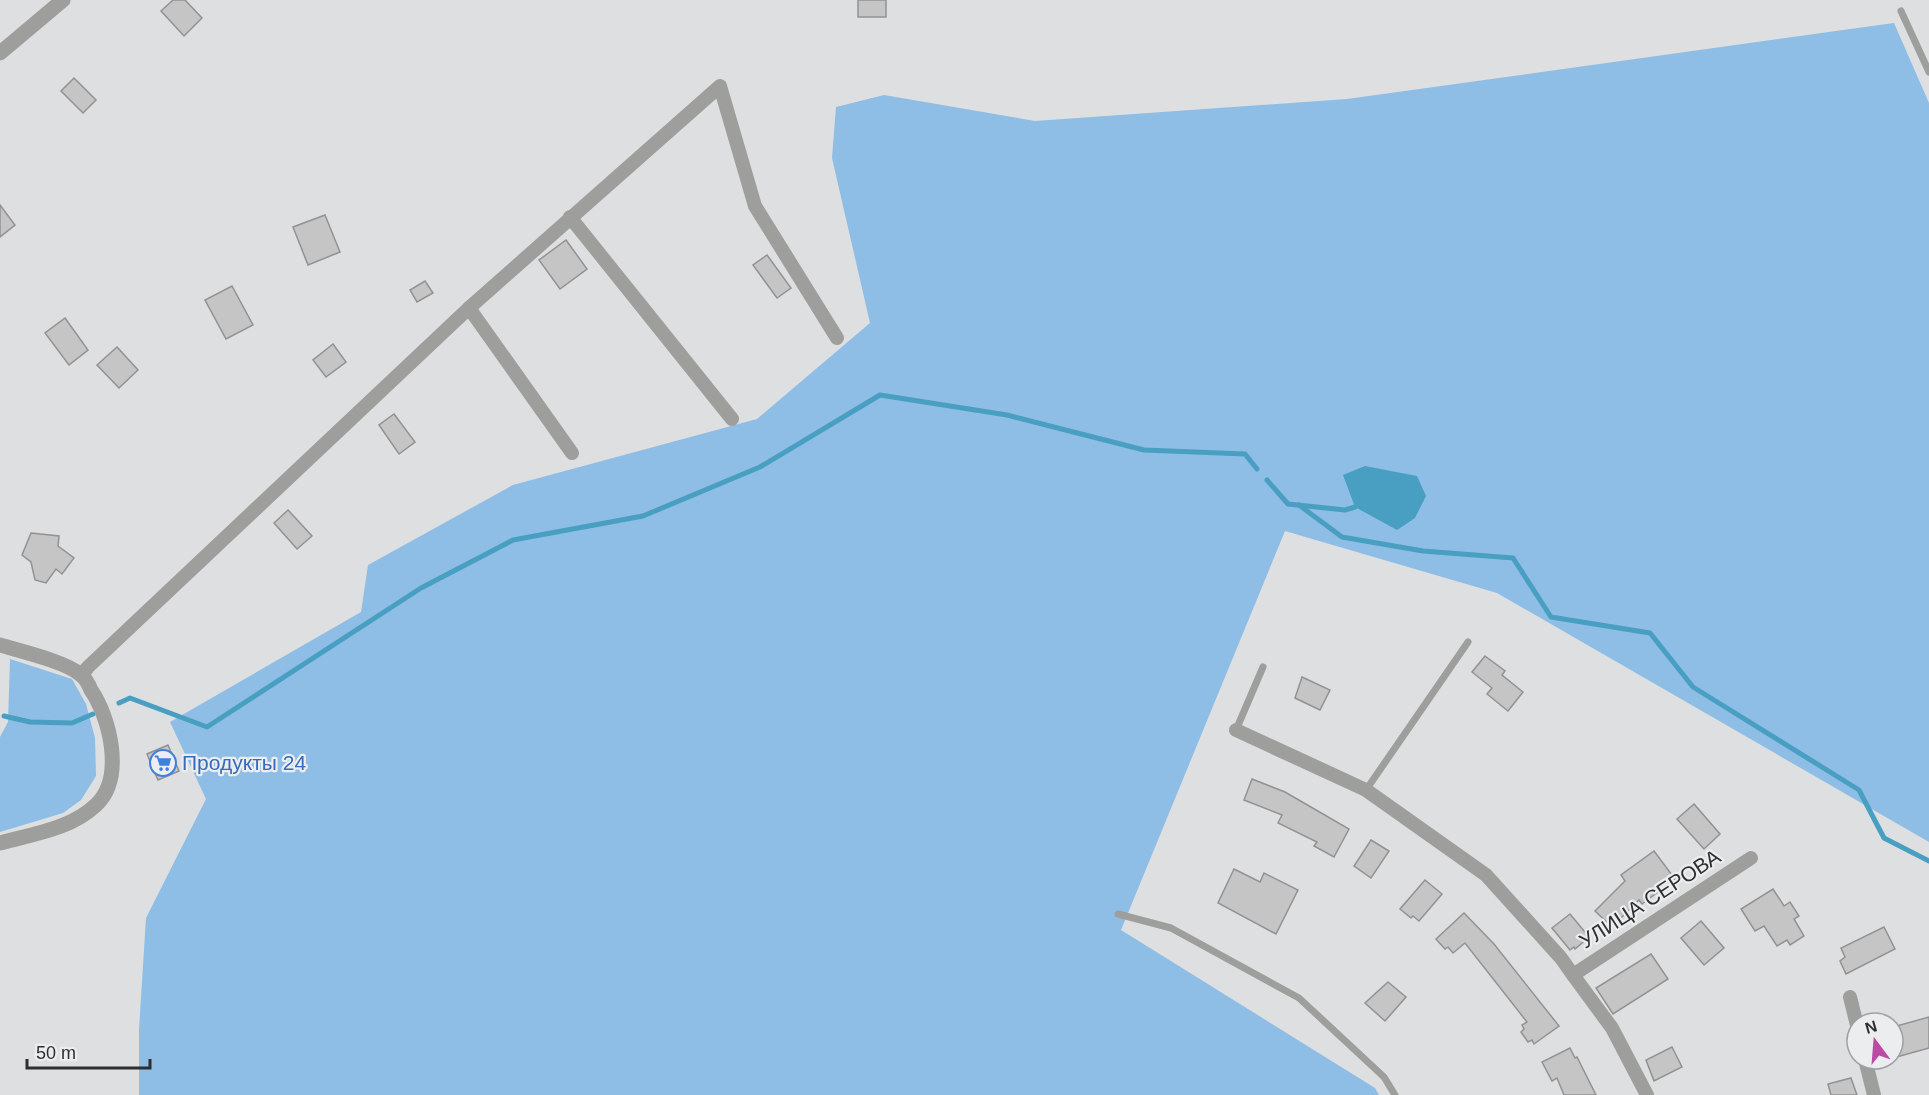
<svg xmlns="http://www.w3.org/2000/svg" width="1929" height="1095" font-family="Helvetica,sans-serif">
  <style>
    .green { fill: #8ebde5 }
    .water { fill: #499fc2 }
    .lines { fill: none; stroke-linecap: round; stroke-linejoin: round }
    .stream { stroke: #499fc2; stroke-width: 5 }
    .building { fill: #c6c5c6; stroke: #929293; stroke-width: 1.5 }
    .service { stroke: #9e9e9d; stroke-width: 7 }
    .minor { stroke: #9e9e9d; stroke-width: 14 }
    .tertiary { stroke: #9e9e9d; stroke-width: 15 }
    .labels { text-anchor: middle; stroke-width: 4.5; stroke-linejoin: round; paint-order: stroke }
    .shop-label { font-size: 21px; fill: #366cbe; stroke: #ecedee; text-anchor: start }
    .street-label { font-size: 21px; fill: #2e2f2f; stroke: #ecedee }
  </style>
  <rect width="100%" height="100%" fill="#dedfe0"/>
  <!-- green -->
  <g class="green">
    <path d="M1894,23L1929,103V842L1497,593L1285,531L1121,930L1375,1088L1379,1095H139V1030L146,918L206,799L170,722L361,612L368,565L513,485L757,419L870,323L832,158L836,107L884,95L1035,121L1347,99Z"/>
    <path d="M10,659L72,679L86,704L95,738L96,776L81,800L63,813L0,832V737L8,722Z"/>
  </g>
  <!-- water -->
  <path class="water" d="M1365,466L1417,476L1426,496L1415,518L1397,530L1355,507L1343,475Z"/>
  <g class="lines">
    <!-- stream -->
    <g class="stream">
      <path d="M1267,480L1288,504L1345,510L1355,507"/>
      <path d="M1299,505L1342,537L1423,551L1513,558L1551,617L1650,633L1693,687L1859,790L1884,838L1929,861"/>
      <path d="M119,703L130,698L207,727L421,588L513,540L643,516L760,467L880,395L1007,415L1144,450L1245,454L1257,469"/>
      <path d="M4,716L30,722L72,723L93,714"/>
    </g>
  </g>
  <!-- building -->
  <g class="building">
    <path d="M173,0H185L202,18L184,36L161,11Z"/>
    <rect x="858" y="0" width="28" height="17"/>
    <path d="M74,78L96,100L83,113L61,91Z"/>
    <path d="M0,205L15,225L0,237Z"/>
    <path d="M325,215L340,252L308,265L293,227Z"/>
    <path d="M566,240L587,269L560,289L539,260Z"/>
    <path d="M767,255L791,288L777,298L753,265Z"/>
    <path d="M425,281L433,293L417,302L410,290Z"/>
    <path d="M232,286L253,325L226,339L205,300Z"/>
    <path d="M65,318L88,350L69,365L45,333Z"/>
    <path d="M333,344L346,362L326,377L313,360Z"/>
    <path d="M117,347L138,370L119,388L97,365Z"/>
    <path d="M394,414L415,442L399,454L379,425Z"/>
    <path d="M288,510L312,536L297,549L274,523Z"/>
    <path d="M31,533L59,536L58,546L74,558L62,574L56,569L46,583L35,580L31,562L22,555Z"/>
    <path d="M1485,656L1505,671L1502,675L1523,692L1508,711L1487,694L1492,688L1472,672Z"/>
    <path d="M1302,677L1330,690L1320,710L1295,698Z"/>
    <path d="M168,745L179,771L158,780L147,754Z"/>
    <path d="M1252,779L1285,792L1349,829L1334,857L1314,846L1317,842L1278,823L1282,815L1244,800Z"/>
    <path d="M1694,804L1720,834L1704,849L1677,819Z"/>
    <path d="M1371,840L1389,851L1371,878L1354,866Z"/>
    <path d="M1654,851L1675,879L1642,904L1639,900L1612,927L1595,911L1625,881L1621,875Z"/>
    <path d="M1234,869L1260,882L1264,873L1298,890L1276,934L1218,903Z"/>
    <path d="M1425,880L1442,894L1419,921L1413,916L1411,918L1400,909Z"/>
    <path d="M1773,889L1784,906L1790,902L1799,916L1794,919L1804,936L1790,945L1787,940L1777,946L1764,926L1755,931L1741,909Z"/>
    <path d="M1464,913L1494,944L1559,1026L1534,1044L1532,1040L1528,1042L1521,1032L1524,1029L1522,1025L1527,1022L1465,943L1453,953L1448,947L1445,949L1436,939Z"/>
    <path d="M1570,914L1589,937L1575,949L1574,947L1570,950L1552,928Z"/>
    <path d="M1701,921L1724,948L1704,965L1681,938Z"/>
    <path d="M1884,927L1895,949L1846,974L1840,961L1845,957L1841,948Z"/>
    <path d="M1651,954L1668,979L1613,1014L1596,988Z"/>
    <path d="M1388,982L1406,997L1385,1021L1365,1003Z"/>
    <path d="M1929,1017V1048L1893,1058V1027Z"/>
    <path d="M1672,1047L1682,1067L1654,1081L1646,1060Z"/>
    <path d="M1570,1048L1575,1058L1577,1057L1596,1095H1564L1557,1078L1552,1081L1542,1062Z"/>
    <path d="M1851,1078L1857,1095H1831L1828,1084Z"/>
  </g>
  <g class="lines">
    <!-- service -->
    <g class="service">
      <path d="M1901,11L1929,72"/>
      <path d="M1236,730L1263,667"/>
      <path d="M1366,790L1468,642"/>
      <path d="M1118,914L1171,928L1299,998L1384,1077L1395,1095"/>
    </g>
    <!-- minor -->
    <g class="minor">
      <path d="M570,217L732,419"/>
      <path d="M469,308L572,453"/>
      <path d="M82,675L88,667L469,308L720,86L755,206L837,338"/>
      <path d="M1236,730L1366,790L1486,875L1561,958L1573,975L1612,1028L1647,1095"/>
      <path d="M1573,975L1751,858"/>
      <path d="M1850,997L1857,1025"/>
      <path d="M1865,1059L1874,1095"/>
    </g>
    <!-- tertiary -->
    <g class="tertiary">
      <path d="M0,53L63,0"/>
      <path d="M0,645C20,651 67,662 81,675C85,678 89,685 91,690C110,718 125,778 96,805C71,829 33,834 0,843"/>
    </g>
  </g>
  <!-- icons -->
  <defs>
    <symbol id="supermarket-ring" viewBox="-11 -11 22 22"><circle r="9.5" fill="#ecedee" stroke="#3f7fe0" stroke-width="1.5"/><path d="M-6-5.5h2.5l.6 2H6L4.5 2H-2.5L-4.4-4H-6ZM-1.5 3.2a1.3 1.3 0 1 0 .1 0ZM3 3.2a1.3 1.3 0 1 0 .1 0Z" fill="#3f7fe0"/></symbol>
  </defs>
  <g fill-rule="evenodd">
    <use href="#supermarket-ring" x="148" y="748" width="30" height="30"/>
  </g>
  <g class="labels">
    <!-- shop labels -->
    <g class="shop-label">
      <text x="182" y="770">Продукты 24</text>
    </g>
    <!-- street labels -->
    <g class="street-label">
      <text transform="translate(1650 899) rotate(-33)" y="7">УЛИЦА СЕРОВА</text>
    </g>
  </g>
  <!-- north arrow -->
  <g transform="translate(1875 1041) rotate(344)"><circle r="28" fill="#ecedee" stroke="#a0a1a2" stroke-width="1.5"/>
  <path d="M0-4.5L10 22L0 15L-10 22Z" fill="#bc4aa5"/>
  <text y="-9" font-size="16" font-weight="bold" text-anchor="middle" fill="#2e2f2f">N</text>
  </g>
  <!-- scale -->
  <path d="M27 1059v9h123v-9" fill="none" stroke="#2e2f2f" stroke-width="3"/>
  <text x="36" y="1059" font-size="18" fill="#2e2f2f" stroke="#ecedee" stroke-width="4.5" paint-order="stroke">50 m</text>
</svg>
